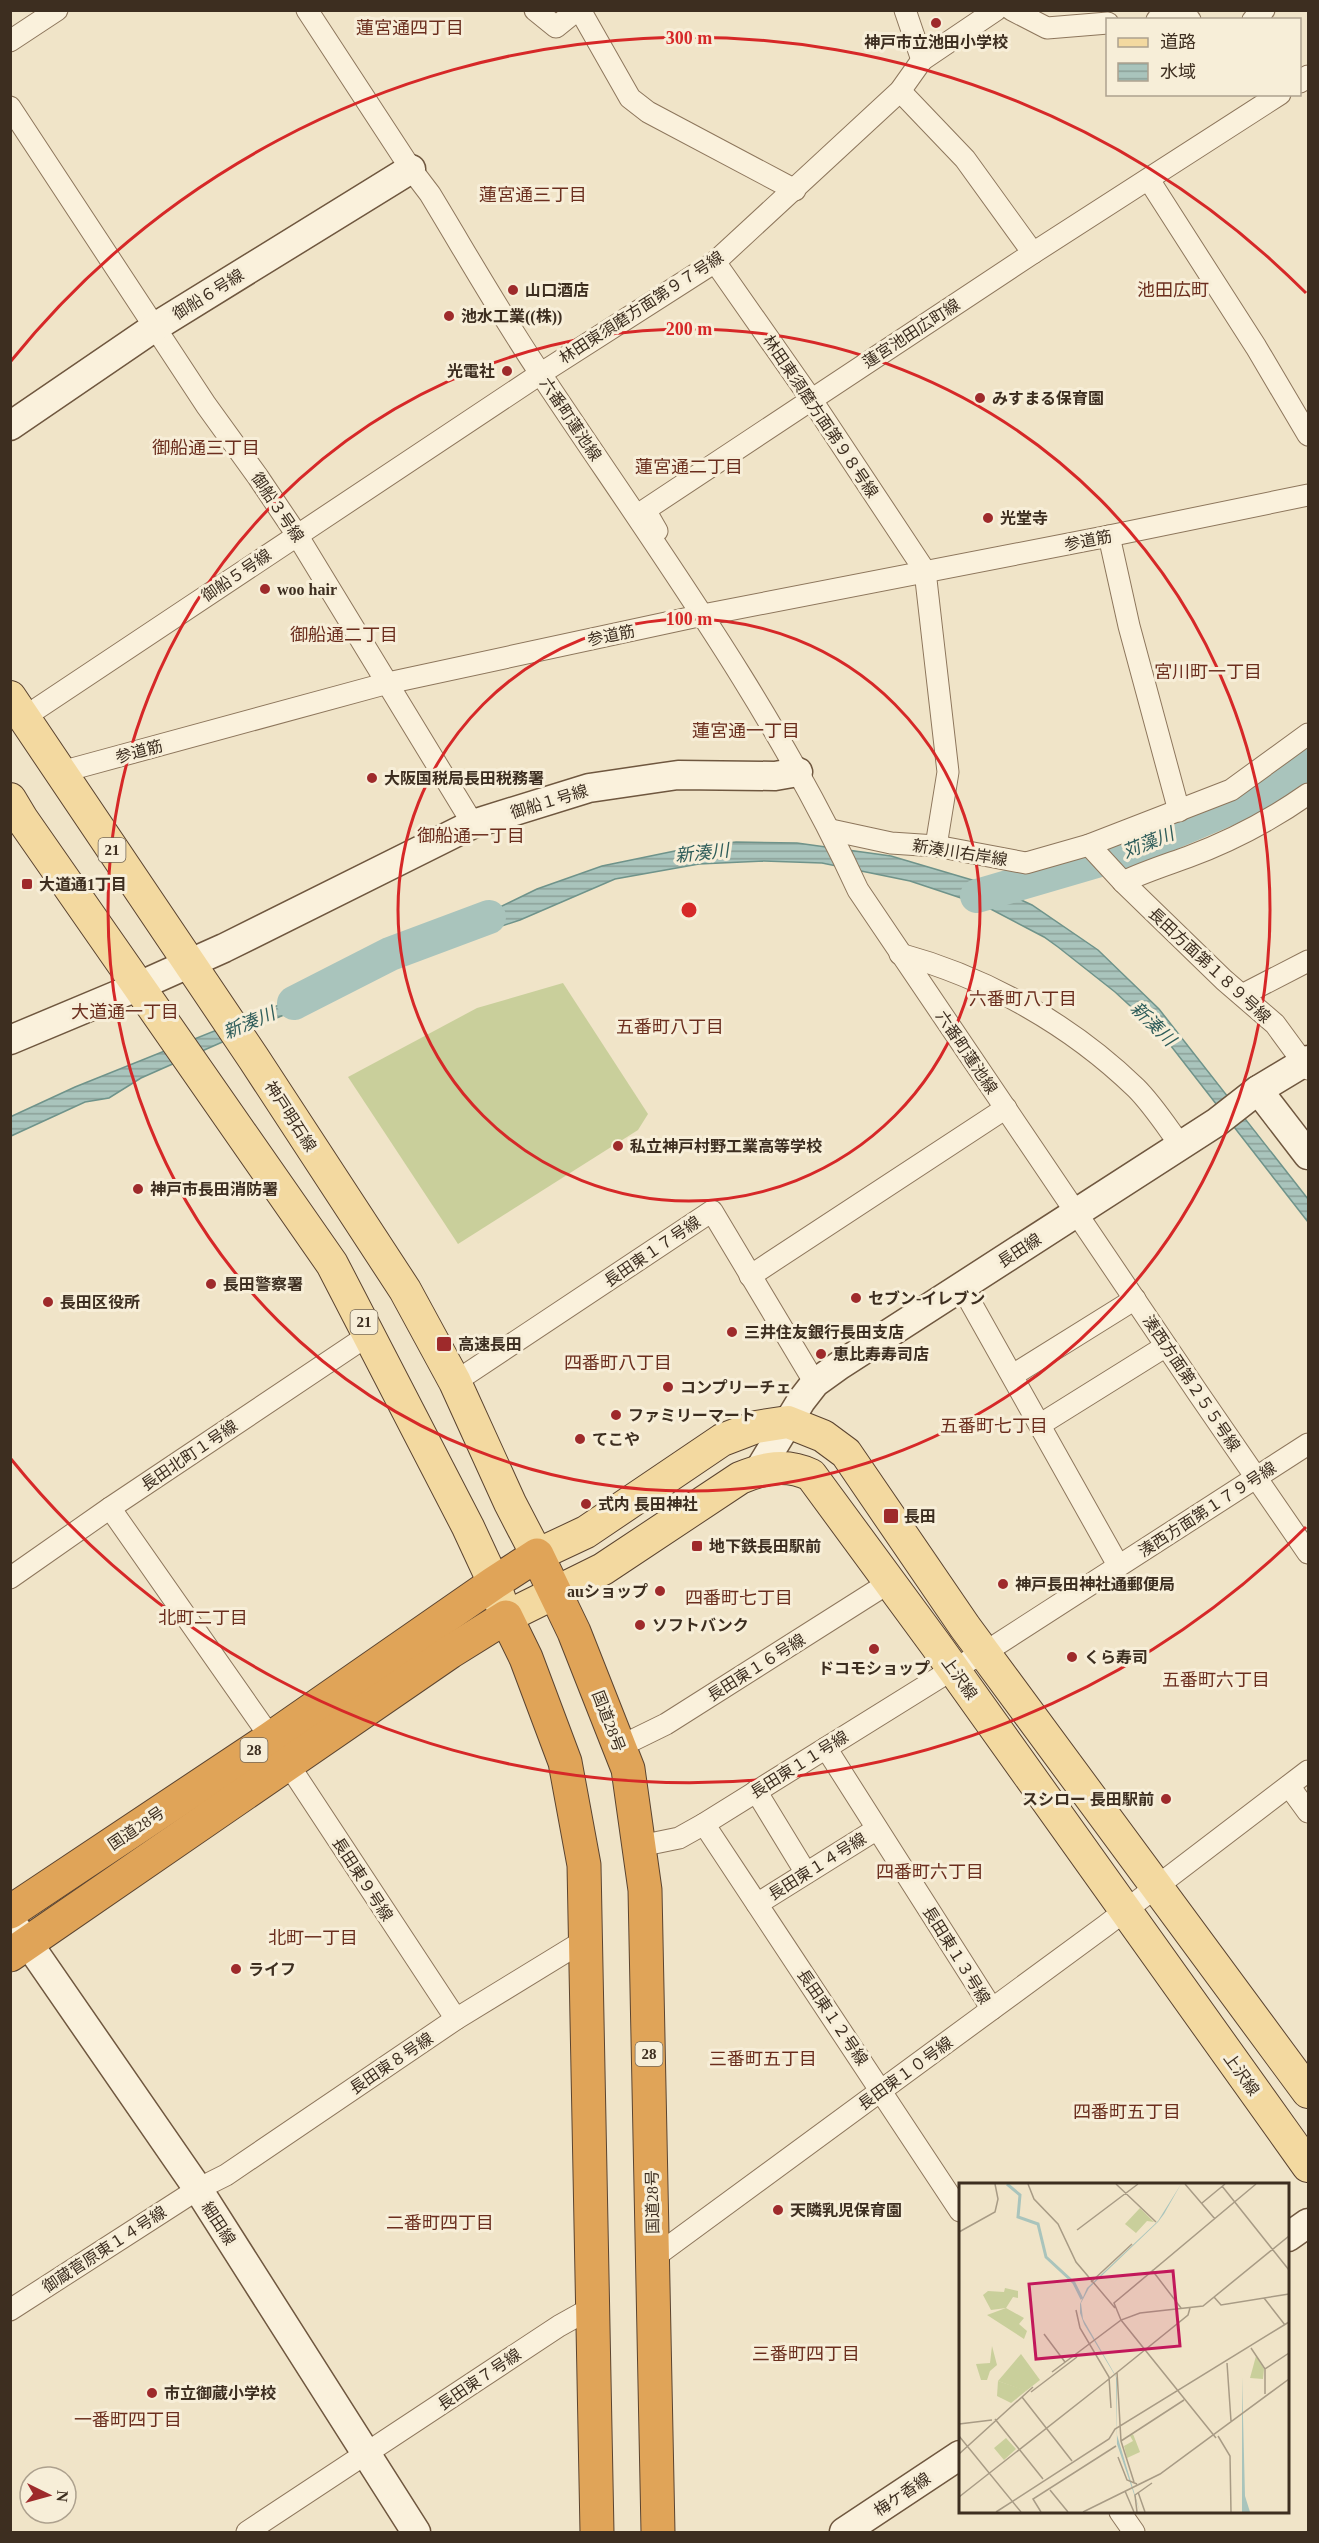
<svg xmlns="http://www.w3.org/2000/svg" width="1319" height="2543" font-family="'Times New Roman','Noto Sans JP',serif">
  <style>
    .pitch { fill: #c9cf9b }
    .water { fill: url(#water-rules); stroke: #6f938a; stroke-width: 1.5 }
    .lines { fill: none; stroke-linecap: round; stroke-linejoin: round }
    .river { stroke: #a9c4bc; stroke-width: 34 }
    .street-casing { stroke: #8d765c; stroke-width: 23 }
    .secondary-casing { stroke: #6f573f; stroke-width: 31 }
    .primary-casing { stroke: #5b4430; stroke-width: 34 }
    .highway-casing { stroke: #5b4430; stroke-width: 35 }
    .street { stroke: #faf1dc; stroke-width: 21 }
    .secondary { stroke: #faf1dc; stroke-width: 28 }
    .primary { stroke: #f3d9a0; stroke-width: 32 }
    .highway { stroke: #e0a458; stroke-width: 33 }
    .ring { fill: none; stroke: #d62828; stroke-width: 3 }
    .poi-dot { fill: #9e2a2b; stroke: #f7eed8; stroke-width: 2 }
    .labels { text-anchor: middle; stroke-width: 6; stroke-linejoin: round; paint-order: stroke }
    .shield { fill: #f7eed8; stroke: #756857; stroke-width: 1.5 }
    .shield-label { font-size: 15px; font-weight: bold; fill: #3d2e20 }
    .poi-label { font-size: 16px; font-weight: bold; fill: #3d2e20; stroke: #f7eed8; text-anchor: start }
    .street-label { font-size: 16px; fill: #3d2e20; stroke: #f7eed8 }
    .neighbourhood-label { font-size: 18px; fill: #6b2e1e; stroke: #f7eed8 }
    .water-label { font-size: 18px; font-style: italic; fill: #2f5d5a; stroke: #f7eed8 }
    .inset-river { fill: none; stroke: #a9c4bc; stroke-width: 3 }
    .inset-road { fill: none; stroke: #a89b85; stroke-width: 1.5 }
    .view { fill: #c2185b; fill-opacity: 0.15; stroke: #c2185b; stroke-width: 3 }
    .inset-edge { fill: none; stroke: #3d2e20; stroke-width: 3 }
    .centre { fill: #d62828; stroke: #f7eed8; stroke-width: 3 }
    .ring-label { font-size: 18px; text-anchor: middle; font-weight: bold; fill: #d62828; stroke: #f7eed8; stroke-width: 6; stroke-linejoin: round; paint-order: stroke }
  </style>
  <defs>
    <pattern id="water-rules" width="6" height="5" patternUnits="userSpaceOnUse" patternTransform="scale(1.5)"><rect width="6" height="5" fill="#a9c4bc"/><path d="M0 2.5h6" fill="none" stroke="#8ba098"/></pattern>
  </defs>
  <rect width="100%" height="100%" fill="#f0e4c8"/>
  <!-- pitch -->
  <path class="pitch" d="M563,983L648,1114L638,1130L458,1244L348,1077L477,1008Z"/>
  <!-- water -->
  <path class="water" d="M736,842L797,843L891,856L989,885L1032,905L1098,950L1159,1009L1308,1199V1222L1164,1037L1115,992L1058,947L1044,937L985,906L910,881L822,863L764,861L699,864L615,879L520,920L472,936L279,1017L141,1078L109,1098L85,1102L11,1136L10,1117L75,1087L391,960L537,889L602,866L699,846Z"/>
  <g class="lines">
    <!-- river -->
    <g class="river">
      <path d="M977,896L1124,853L1275,789L1308,764"/>
      <path d="M294,1003L390,954L489,917"/>
    </g>
    <defs>
      <g id="street">
        <path d="M307,10L411,169L430,194C467,255 502,317 542,376C653,543 774,707 858,890L1198,1393L1308,1553"/>
        <path d="M535,10L556,27L577,10"/>
        <path d="M580,10L630,98L648,112L795,190"/>
        <path d="M905,10L922,60L996,10"/>
        <path d="M1012,10L1047,28L1108,23"/>
        <path d="M1157,20H1190"/>
        <path d="M1253,20L1264,10"/>
        <path d="M10,41L57,10"/>
        <path d="M1300,82L1308,76"/>
        <path d="M900,91L965,159L1033,253"/>
        <path d="M10,107L206,405L258,477L297,535L473,824"/>
        <path d="M1149,180L1256,347L1308,435"/>
        <path d="M715,262L811,399L925,571L948,772L936,846"/>
        <path d="M657,531L645,510L1033,253L1280,94"/>
        <path d="M1109,536L1129,626L1179,811"/>
        <path d="M23,718L540,374L715,262L900,91L922,60"/>
        <path d="M61,772L388,683L703,615L1109,536L1308,495"/>
        <path d="M831,830L891,843L936,846L1026,863L1089,845L1231,790L1308,734"/>
        <path d="M1089,845L1123,882L1224,980L1275,1024L1308,1069"/>
        <path d="M1123,882C1144,872 1166,865 1188,857C1231,841 1271,820 1308,794"/>
        <path d="M900,954C988,978 1071,1025 1136,1088C1153,1105 1167,1127 1181,1146"/>
        <path d="M1242,995L1308,961"/>
        <path d="M750,1276L1006,1108"/>
        <path d="M962,1287L1118,1565"/>
        <path d="M1013,1375L1135,1299"/>
        <path d="M455,1382L712,1211L815,1383"/>
        <path d="M1041,1424L1166,1346"/>
        <path d="M110,1508L271,1738L456,2019"/>
        <path d="M10,1578L110,1508L370,1334"/>
        <path d="M619,1747L666,1724L890,1582"/>
        <path d="M826,1748L992,2009"/>
        <path d="M1289,1786L1308,1812"/>
        <path d="M756,1791L806,1873"/>
        <path d="M704,1824L960,2211"/>
        <path d="M640,1846L679,1838L704,1824L953,1669L984,1653L1308,1444"/>
        <path d="M757,1904L877,1829"/>
        <path d="M653,2258L1105,1926L1308,1771"/>
        <path d="M10,2310L198,2189L226,2175L456,2019L585,1940"/>
        <path d="M1120,2512L1134,2532"/>
        <path d="M247,2532L559,2326L593,2307"/>
      </g>
      <g id="secondary">
        <path d="M10,426L155,327L411,169"/>
        <path d="M10,1040L139,986L224,948L473,824L589,788L678,775L775,776L798,772"/>
        <path d="M1258,1090L1308,1155"/>
        <path d="M759,1470L801,1401L815,1383L840,1365L1217,1122L1258,1090L1308,1060"/>
        <path d="M10,1921L28,1943L198,2189L416,2532"/>
        <path d="M1288,2237L1308,2223"/>
        <path d="M844,2532L960,2455"/>
      </g>
      <g id="primary">
        <path d="M10,697L254,1059L405,1290L455,1382L510,1503L537,1555L586,1532L722,1440L756,1427L788,1422L823,1436L846,1453L965,1627L1308,2092"/>
        <path d="M10,799L22,819L332,1264L468,1527L494,1583L506,1617L603,1569L740,1478C764,1468 786,1463 811,1475L936,1645L1308,2166"/>
      </g>
      <g id="highway">
        <path d="M10,1912L271,1738L494,1583L537,1555L574,1632L628,1769L645,1890L658,2532"/>
        <path d="M10,1955L450,1652L506,1617L526,1658L565,1762L584,1865L597,2532"/>
      </g>
    </defs>
    <!-- street casing -->
    <use href="#street" class="street-casing"/>
    <!-- secondary casing -->
    <use href="#secondary" class="secondary-casing"/>
    <!-- primary casing -->
    <use href="#primary" class="primary-casing"/>
    <!-- highway casing -->
    <use href="#highway" class="highway-casing"/>
    <!-- street -->
    <use href="#street" class="street"/>
    <!-- secondary -->
    <use href="#secondary" class="secondary"/>
    <!-- primary -->
    <use href="#primary" class="primary"/>
    <!-- highway -->
    <use href="#highway" class="highway"/>
  </g>
  <!-- distance rings -->
  <g class="ring">
    <circle cx="689" cy="910" r="291"/>
    <circle cx="689" cy="910" r="581"/>
    <path d="M1306 1527A872 872 0 0 1 11 1459M11 361A872 872 0 0 1 1306 293"/>
  </g>
  <!-- markers -->
  <g class="poi-dot">
    <circle cx="936" cy="23" r="6"/>
    <circle cx="513" cy="290" r="6"/>
    <circle cx="449" cy="316" r="6"/>
    <circle cx="507" cy="371" r="6"/>
    <circle cx="980" cy="398" r="6"/>
    <circle cx="988" cy="518" r="6"/>
    <circle cx="265" cy="589" r="6"/>
    <circle cx="372" cy="778" r="6"/>
    <rect x="21" y="878" width="12" height="12" rx="3"/>
    <circle cx="618" cy="1146" r="6"/>
    <circle cx="138" cy="1189" r="6"/>
    <circle cx="211" cy="1284" r="6"/>
    <circle cx="856" cy="1298" r="6"/>
    <circle cx="48" cy="1302" r="6"/>
    <circle cx="732" cy="1332" r="6"/>
    <rect x="436" y="1336" width="16" height="16" rx="3"/>
    <circle cx="821" cy="1354" r="6"/>
    <circle cx="668" cy="1387" r="6"/>
    <circle cx="616" cy="1415" r="6"/>
    <circle cx="580" cy="1439" r="6"/>
    <circle cx="586" cy="1504" r="6"/>
    <rect x="883" y="1508" width="16" height="16" rx="3"/>
    <rect x="691" y="1540" width="12" height="12" rx="3"/>
    <circle cx="1003" cy="1584" r="6"/>
    <circle cx="660" cy="1591" r="6"/>
    <circle cx="640" cy="1625" r="6"/>
    <circle cx="874" cy="1649" r="6"/>
    <circle cx="1072" cy="1657" r="6"/>
    <circle cx="1166" cy="1799" r="6"/>
    <circle cx="236" cy="1969" r="6"/>
    <circle cx="778" cy="2210" r="6"/>
    <circle cx="152" cy="2393" r="6"/>
  </g>
  <g class="labels">
    <!-- shield labels -->
    <g class="shield">
      <rect x="98.5" y="838" width="27" height="24" rx="4.5"/>
      <rect x="350.5" y="1310" width="27" height="24" rx="4.5"/>
      <rect x="240.5" y="1738" width="27" height="24" rx="4.5"/>
      <rect x="635.5" y="2042" width="27" height="24" rx="4.5"/>
    </g>
    <g class="shield-label">
      <text x="112" y="855">21</text>
      <text x="364" y="1327">21</text>
      <text x="254" y="1755">28</text>
      <text x="649" y="2059">28</text>
    </g>
    <!-- poi labels -->
    <g class="poi-label">
      <text x="936" y="48" text-anchor="middle">神戸市立池田小学校</text>
      <text x="525" y="296">山口酒店</text>
      <text x="461" y="322">池水工業((株))</text>
      <text x="495" y="377" text-anchor="end">光電社</text>
      <text x="992" y="404">みすまる保育園</text>
      <text x="1000" y="524">光堂寺</text>
      <text x="277" y="595">woo hair</text>
      <text x="384" y="784">大阪国税局長田税務署</text>
      <text x="39" y="890">大道通1丁目</text>
      <text x="630" y="1152">私立神戸村野工業高等学校</text>
      <text x="150" y="1195">神戸市長田消防署</text>
      <text x="223" y="1290">長田警察署</text>
      <text x="868" y="1304">セブン-イレブン</text>
      <text x="60" y="1308">長田区役所</text>
      <text x="744" y="1338">三井住友銀行長田支店</text>
      <text x="458" y="1350">高速長田</text>
      <text x="833" y="1360">恵比寿寿司店</text>
      <text x="680" y="1393">コンプリーチェ</text>
      <text x="628" y="1421">ファミリーマート</text>
      <text x="592" y="1445">てこや</text>
      <text x="598" y="1510">式内 長田神社</text>
      <text x="904" y="1522">長田</text>
      <text x="709" y="1552">地下鉄長田駅前</text>
      <text x="1015" y="1590">神戸長田神社通郵便局</text>
      <text x="648" y="1597" text-anchor="end">auショップ</text>
      <text x="652" y="1631">ソフトバンク</text>
      <text x="1084" y="1663">くら寿司</text>
      <text x="874" y="1674" text-anchor="middle">ドコモショップ</text>
      <text x="1154" y="1805" text-anchor="end">スシロー 長田駅前</text>
      <text x="248" y="1975">ライフ</text>
      <text x="790" y="2216">天隣乳児保育園</text>
      <text x="164" y="2399">市立御蔵小学校</text>
    </g>
    <!-- street labels -->
    <g class="street-label">
      <text transform="translate(208 294) rotate(-32)" y="6">御船６号線</text>
      <text transform="translate(641 307) rotate(-33)" y="6">林田東須磨方面第９７号線</text>
      <text transform="translate(911 333) rotate(-33)" y="6">蓮宮池田広町線</text>
      <text transform="translate(821 416) rotate(56)" y="6">林田東須磨方面第９８号線</text>
      <text transform="translate(571 419) rotate(56)" y="6">六番町蓮池線</text>
      <text transform="translate(278 507) rotate(56)" y="6">御船３号線</text>
      <text transform="translate(1088 540) rotate(-11)" y="6">参道筋</text>
      <text transform="translate(236 575) rotate(-34)" y="6">御船５号線</text>
      <text transform="translate(611 635) rotate(-12)" y="6">参道筋</text>
      <text transform="translate(139 751) rotate(-15)" y="6">参道筋</text>
      <text transform="translate(549 801) rotate(-17)" y="6">御船１号線</text>
      <text transform="translate(960 852) rotate(9)" y="6">新湊川右岸線</text>
      <text transform="translate(1210 965) rotate(43)" y="6">長田方面第１８９号線</text>
      <text transform="translate(967 1052) rotate(56)" y="6">六番町蓮池線</text>
      <text transform="translate(291 1116) rotate(57)" y="6">神戸明石線</text>
      <text transform="translate(1019 1250) rotate(-33)" y="6">長田線</text>
      <text transform="translate(652 1251) rotate(-34)" y="6">長田東１７号線</text>
      <text transform="translate(1192 1383) rotate(56)" y="6">湊西方面第２５５号線</text>
      <text transform="translate(189 1455) rotate(-34)" y="6">長田北町１号線</text>
      <text transform="translate(1207 1509) rotate(-33)" y="6">湊西方面第１７９号線</text>
      <text transform="translate(756 1667) rotate(-32)" y="6">長田東１６号線</text>
      <text transform="translate(960 1678) rotate(54)" y="6">上沢線</text>
      <text transform="translate(609 1721) rotate(69)" y="6">国道28号</text>
      <text transform="translate(799 1764) rotate(-32)" y="6">長田東１１号線</text>
      <text transform="translate(136 1828) rotate(-34)" y="6">国道28号</text>
      <text transform="translate(817 1866) rotate(-32)" y="6">長田東１４号線</text>
      <text transform="translate(363 1879) rotate(57)" y="6">長田東９号線</text>
      <text transform="translate(957 1955) rotate(58)" y="6">長田東１３号線</text>
      <text transform="translate(833 2017) rotate(56)" y="6">長田東１２号線</text>
      <text transform="translate(391 2063) rotate(-34)" y="6">長田東８号線</text>
      <text transform="translate(905 2073) rotate(-36)" y="6">長田東１０号線</text>
      <text transform="translate(1242 2074) rotate(54)" y="6">上沢線</text>
      <text transform="translate(652 2202) rotate(-91)" y="6">国道28号</text>
      <text transform="translate(219 2223) rotate(57)" y="6">細田線</text>
      <text transform="translate(104 2249) rotate(-33)" y="6">御蔵菅原東１４号線</text>
      <text transform="translate(479 2379) rotate(-34)" y="6">長田東７号線</text>
      <text transform="translate(902 2494) rotate(-34)" y="6">梅ケ香線</text>
    </g>
    <!-- neighbourhood labels -->
    <g class="neighbourhood-label">
      <text x="410" y="34">蓮宮通四丁目</text>
      <text x="533" y="201">蓮宮通三丁目</text>
      <text x="1173" y="296">池田広町</text>
      <text x="206" y="454">御船通三丁目</text>
      <text x="689" y="473">蓮宮通二丁目</text>
      <text x="344" y="641">御船通二丁目</text>
      <text x="1208" y="678">宮川町一丁目</text>
      <text x="746" y="737">蓮宮通一丁目</text>
      <text x="471" y="842">御船通一丁目</text>
      <text x="1023" y="1005">六番町八丁目</text>
      <text x="125" y="1018">大道通一丁目</text>
      <text x="670" y="1033">五番町八丁目</text>
      <text x="618" y="1369">四番町八丁目</text>
      <text x="994" y="1432">五番町七丁目</text>
      <text x="739" y="1604">四番町七丁目</text>
      <text x="203" y="1624">北町二丁目</text>
      <text x="1216" y="1686">五番町六丁目</text>
      <text x="930" y="1878">四番町六丁目</text>
      <text x="313" y="1944">北町一丁目</text>
      <text x="763" y="2065">三番町五丁目</text>
      <text x="1127" y="2118">四番町五丁目</text>
      <text x="440" y="2229">二番町四丁目</text>
      <text x="806" y="2360">三番町四丁目</text>
      <text x="128" y="2426">一番町四丁目</text>
    </g>
    <!-- water labels -->
    <g class="water-label">
      <text transform="translate(1148 843) rotate(-22)" y="6">苅藻川</text>
      <text transform="translate(702 853) rotate(-6)" y="6">新湊川</text>
      <text transform="translate(249 1023) rotate(-23)" y="6">新湊川</text>
      <text transform="translate(1153 1024) rotate(44)" y="6">新湊川</text>
    </g>
  </g>
  <!-- overview -->
  <g transform="translate(959 2183)">
    <rect width="330" height="330" fill="#f0e4c8"/>
    <path d="M33,163L38,182L31,188L28,197H22L17,181L31,180Z" fill="#c9cf9b"/>
    <path d="M47,125L65,135L60,141L68,148L65,156L28,132ZM62,171L81,197L67,208L39,198ZM297,173L305,186L304,196L291,195ZM174,251L181,269L168,275L165,263L174,258L171,253ZM47,255L57,266L45,277L35,265Z" fill="#c9cf9b"/>
    <path d="M181,25L195,39L188,38L177,50L166,41ZM46,105L59,108V115L54,114L47,125L32,127L24,112L29,108L45,109ZM39,198L66,207L67,208L52,220L38,213Z" fill="#c9cf9b"/>
    <path d="M222,1L205,31L199,39L130,105L122,120L124,136L158,195V252L181,329L158,261L157,194L125,141L121,130V121L128,105L199,38ZM283,194L286,313L291,329H283Z" fill="#a9c4bc"/>
    <path class="inset-river" d="M48,1L61,12L59,34L79,41L87,74L115,100L123,116"/>
    <path class="inset-road" d="M69,1L75,16L99,41L117,79L156,125M157,1L197,39M226,1L256,36M263,3L330,87M243,20L266,1M118,47L179,1M0,49L36,29L39,16L36,1M193,87L222,125M132,99L173,61M255,114L262,122L330,111M305,115L326,142M117,127L121,145L150,194L152,225M85,151L106,179M292,165L306,186M268,180L272,238M93,189L162,137L155,120L297,1M158,189L162,258L175,299M72,209L118,174M306,211V186L330,170M63,214L113,278M36,236L84,296M0,241L33,237M0,253L62,329M259,253L271,273L272,329M257,255L162,137L181,130L244,123L330,53M162,258L225,217M0,271L74,204M159,274L168,297L178,301M91,307L109,329M166,308L175,329M179,309L186,329M0,314L145,200L229,132L231,125M37,329L150,256L156,246L330,139M82,329L74,316L157,263M124,329L201,291L330,196M178,329L176,312L193,300"/>
    <path class="view" d="M214,88L221,163L77,176L70,101Z"/>
    <rect width="330" height="330" class="inset-edge"/>
  </g>
  <circle cx="689" cy="910" r="9" class="centre"/>
  <g class="ring-label">
    <text x="689" y="44">300 m</text>
    <text x="689" y="335">200 m</text>
    <text x="689" y="625">100 m</text>
  </g>
  <!-- border -->
  <rect width="1319" height="2543" fill="none" stroke="#3d2e20" stroke-width="24"/>
  <!-- legend -->
  <rect x="1106" y="18" width="195" height="78" fill="#f7eed8" stroke="#ada18e" stroke-width="1.5"/>
  <rect x="1118" y="38" width="30" height="9" fill="#f3d9a0" stroke="#ada18e" stroke-width="1.5"/>
  <text x="1160" y="48" font-size="18" fill="#3d2e20">道路</text>
  <rect x="1118" y="63" width="30" height="18" fill="url(#water-rules)" stroke="#ada18e" stroke-width="1.5"/>
  <text x="1160" y="78" font-size="18" fill="#3d2e20">水域</text>
  <!-- north arrow -->
  <g transform="translate(48 2495) rotate(95)"><circle r="28" fill="#f7eed8" stroke="#ada18e" stroke-width="1.5"/>
  <path d="M0-4.5L10 22L0 15L-10 22Z" fill="#9e2a2b"/>
  <text y="-9" font-size="16" font-weight="bold" text-anchor="middle" fill="#3d2e20">N</text>
  </g>
</svg>
